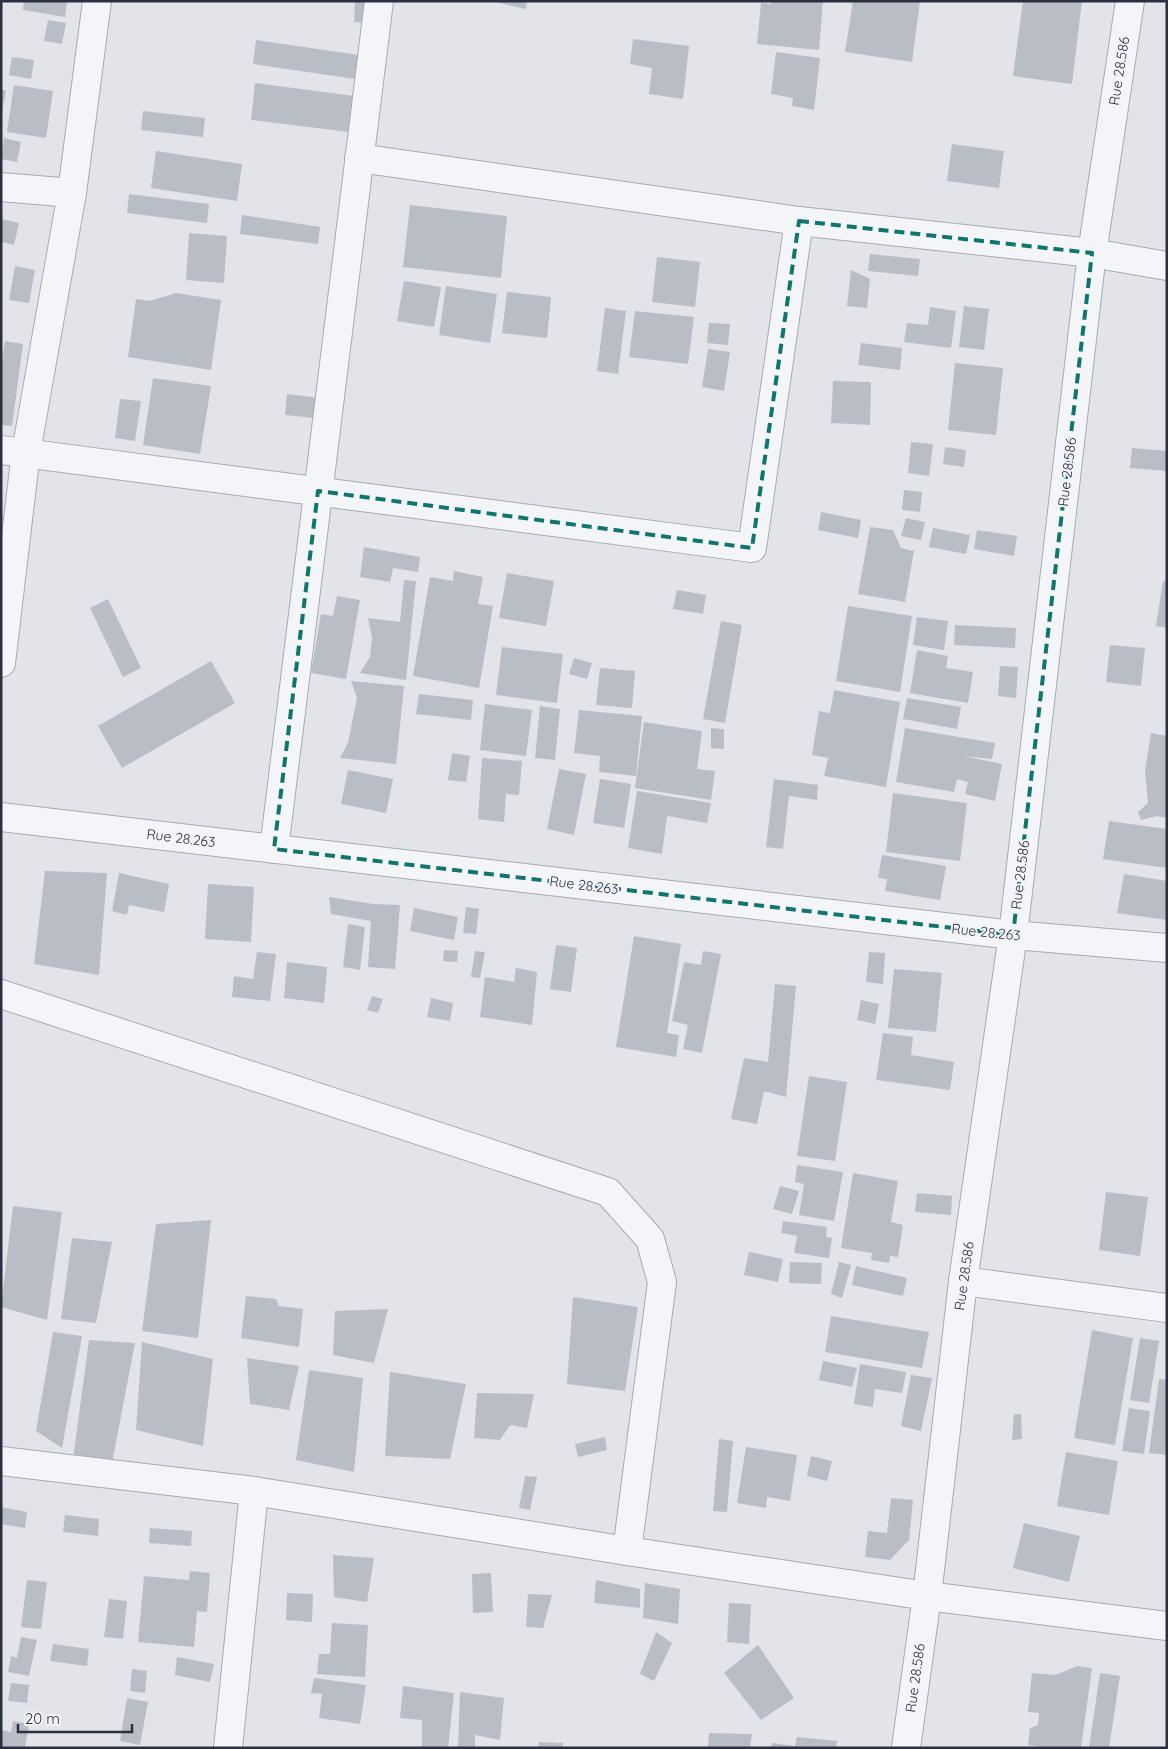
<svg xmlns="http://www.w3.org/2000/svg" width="1168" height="1749" font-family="Quicksand,sans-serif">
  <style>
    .building { fill: #b9bdc6 }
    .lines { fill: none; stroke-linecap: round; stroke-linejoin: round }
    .street-casing { stroke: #a7aab3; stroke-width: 30 }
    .street { stroke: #f4f5f8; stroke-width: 28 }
    .marked { fill: none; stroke: #0f766e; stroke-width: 4; stroke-dasharray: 10 6; stroke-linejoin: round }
    .labels { text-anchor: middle; stroke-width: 4; stroke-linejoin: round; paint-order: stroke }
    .street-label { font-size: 14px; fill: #2b3040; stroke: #f1f3f7 }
  </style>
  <rect width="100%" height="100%" fill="#e2e4e9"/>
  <!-- building -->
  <g class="building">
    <path d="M24,1H67L65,17L23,10Z"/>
    <path d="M355,1H379L378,24L354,22Z"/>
    <path d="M491,1H527L526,9Z"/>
    <path d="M771,1H823L819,50L757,44L761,3L771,4Z"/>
    <path d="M853,1H920L912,62L845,52Z"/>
    <path d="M1023,1H1082L1072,84L1013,76Z"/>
    <path d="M48,20L66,23L62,44L44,41Z"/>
    <path d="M633,39L689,46L683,99L649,94L652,68L630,64Z"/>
    <path d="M256,40L365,56L362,80L253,64Z"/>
    <path d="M776,52L820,58L814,110L792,106L793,98L771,94Z"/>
    <path d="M12,57L34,60L31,79L9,75Z"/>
    <path d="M255,83L362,97L357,133L251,120Z"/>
    <path d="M14,85L53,91L46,138L7,132Z"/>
    <path d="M1,90H6L2,112H1Z"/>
    <path d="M143,111L205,118L203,137L141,130Z"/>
    <path d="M4,138L21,142L17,162L1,159Z"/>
    <path d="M952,144L1004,151L999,188L947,181Z"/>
    <path d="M156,151L242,164L237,201L151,188Z"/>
    <path d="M129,194L209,204L207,223L127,213Z"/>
    <path d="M410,205L507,216L501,278L403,267Z"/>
    <path d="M242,215L320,227L318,244L240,234Z"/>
    <path d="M1,219L19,223L14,245L1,242Z"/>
    <path d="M189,233L227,236L224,283L186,280Z"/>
    <path d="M870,254L920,259L918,276L868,271Z"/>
    <path d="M657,257L700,262L695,307L652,302Z"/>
    <path d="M15,266L35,270L29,303L9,300Z"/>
    <path d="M851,270L870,279L867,308L847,306Z"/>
    <path d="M404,281L441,287L434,327L397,321Z"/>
    <path d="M446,286L497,294L490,343L439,335Z"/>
    <path d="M507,292L551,297L547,338L502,333Z"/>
    <path d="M176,293L221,300L211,370L128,357L136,299L150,301Z"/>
    <path d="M964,306L989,309L984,350L959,347Z"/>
    <path d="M930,307L956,311L951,348L904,342L907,323L928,325Z"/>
    <path d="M605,308L626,311L618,374L597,371Z"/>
    <path d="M635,311L694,317L688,364L629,357Z"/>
    <path d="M709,323L730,324L728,345L707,343Z"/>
    <path d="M5,341L23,344L12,426L1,425V368Z"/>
    <path d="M861,343L902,348L900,370L858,365Z"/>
    <path d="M708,349L730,352L724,391L702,387Z"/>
    <path d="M955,363L1003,368L996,435L948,430Z"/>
    <path d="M153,378L211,386L200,454L143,445Z"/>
    <path d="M833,381L871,382L870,425L831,423Z"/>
    <path d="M287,394L328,399L325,419L285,415Z"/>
    <path d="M120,399L141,401L135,441L115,438Z"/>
    <path d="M911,442L933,444L929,476L908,473Z"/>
    <path d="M945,447L966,450L964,467L943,464Z"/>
    <path d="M1132,448L1167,451V471L1130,468Z"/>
    <path d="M904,490L922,492L920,512L902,510Z"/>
    <path d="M821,512L861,520L858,538L818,530Z"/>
    <path d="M906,518L925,522L921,540L901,536Z"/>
    <path d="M870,527L893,530L901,548L914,551L905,602L858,594Z"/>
    <path d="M933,528L970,535L966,554L929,547Z"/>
    <path d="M977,530L1017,536L1014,556L974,549Z"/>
    <path d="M364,547L420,557L418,572L393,568L390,582L360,577Z"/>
    <path d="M454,571L483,577L478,604L493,606L479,688L413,676L430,577L453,581Z"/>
    <path d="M507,573L554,581L546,626L499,618Z"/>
    <path d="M404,580L416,581L406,680L360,673L370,657L372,638L368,618L400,622Z"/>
    <path d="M1163,581L1167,582V628L1156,626Z"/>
    <path d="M677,590L706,595L703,614L673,609Z"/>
    <path d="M337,596L360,600L346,679L311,673L321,614L333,616Z"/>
    <path d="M108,599L141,668L123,677L90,608Z"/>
    <path d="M848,606L912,616L900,692L836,681Z"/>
    <path d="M917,617L948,621L944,650L913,645Z"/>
    <path d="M721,621L742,625L725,723L703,719Z"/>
    <path d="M955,625L1016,628L1015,648L954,645Z"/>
    <path d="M1110,645L1145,648L1141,686L1106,682Z"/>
    <path d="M502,647L563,654L557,703L496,695Z"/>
    <path d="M917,650L948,656L946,668L973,672L968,703L910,693Z"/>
    <path d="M574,658L592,663L587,679L569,674Z"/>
    <path d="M211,661L235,703L122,768L98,726Z"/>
    <path d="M1000,666L1018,667L1016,698L998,696Z"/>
    <path d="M600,668L635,671L632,708L596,705Z"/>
    <path d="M351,681L404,686L396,764L340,758L348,743L357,698Z"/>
    <path d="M834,690L900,702L886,787L824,776L828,758L812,755L819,711L830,713Z"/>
    <path d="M419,694L473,700L471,720L416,714Z"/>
    <path d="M907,698L961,707L957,729L903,719Z"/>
    <path d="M485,704L532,710L526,756L480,750Z"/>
    <path d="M540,706L560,709L555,760L535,758Z"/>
    <path d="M579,710L642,716L636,776L599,772L600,756L574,753Z"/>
    <path d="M644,722L702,731L697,769L715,771L711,800L635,788Z"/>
    <path d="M711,728L724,729V749L711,748Z"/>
    <path d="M905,728L995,743L992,759L964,756L1002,764L995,801L965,794L968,782L957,779L954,792L896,782Z"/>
    <path d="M1151,733L1167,736V818L1157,816L1141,820L1138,812L1148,803L1145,771Z"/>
    <path d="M452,753L470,756L466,782L448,780Z"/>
    <path d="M482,758L522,761L519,795L506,794L504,822L478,819Z"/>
    <path d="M559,769L586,774L574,835L547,829Z"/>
    <path d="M348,770L393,779L386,813L341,804Z"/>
    <path d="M600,779L631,784L624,828L593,823Z"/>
    <path d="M774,779L818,785L817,800L789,796L783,849L766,847Z"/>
    <path d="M637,791L711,803L707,823L667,816L662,854L628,848Z"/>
    <path d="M893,793L967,803L960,861L886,852Z"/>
    <path d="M1109,821L1167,829V868L1103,859Z"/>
    <path d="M882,855L946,866L940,900L885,891L887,879L878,878Z"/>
    <path d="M45,871L107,873L99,975L34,964Z"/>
    <path d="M119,873L169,884L164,912L129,905L127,915L112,911Z"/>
    <path d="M1124,874L1167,881V920L1117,913Z"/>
    <path d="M208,884L254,887L251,942L205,939Z"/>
    <path d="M329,897L373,904L400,905L395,969L368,967L371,921L331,914Z"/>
    <path d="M466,907L479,909L476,934L463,933Z"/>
    <path d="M414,908L458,917L454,940L410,931Z"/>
    <path d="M348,924L365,927L360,970L343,967Z"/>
    <path d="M634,936L681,944L667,1033L679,1035L676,1057L616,1047Z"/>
    <path d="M556,945L577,948L571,992L550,989Z"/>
    <path d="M444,950L458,951L457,962L443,961Z"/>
    <path d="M475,951L485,952L480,978L471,977Z"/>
    <path d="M703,951L721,954L702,1053L683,1049L688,1025L672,1021L684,962L701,965Z"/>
    <path d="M257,952L276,954L270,1001L232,997L234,976L253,979Z"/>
    <path d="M869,952L885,953L883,984L866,982Z"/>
    <path d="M287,962L327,967L324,1003L284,998Z"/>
    <path d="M516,968L537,972L532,1025L480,1017L485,977L514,982Z"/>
    <path d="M894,969L942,973L936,1032L888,1028Z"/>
    <path d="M775,984L796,986L786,1097L764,1091L757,1124L731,1119L744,1058L768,1062Z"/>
    <path d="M372,996L383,999L378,1013L367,1010Z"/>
    <path d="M431,998L453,1003L450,1021L427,1017Z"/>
    <path d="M861,1000L879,1004L875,1024L857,1020Z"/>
    <path d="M883,1033L913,1037L911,1055L954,1062L950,1090L876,1080Z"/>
    <path d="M809,1076L847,1082L835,1161L797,1156Z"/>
    <path d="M797,1165L843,1172L834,1221L799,1215L804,1184L795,1182Z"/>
    <path d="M853,1173L898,1181L891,1222L903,1225L898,1257L890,1256L889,1263L871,1260L872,1253L841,1248Z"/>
    <path d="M780,1186L799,1191L792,1214L773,1209Z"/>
    <path d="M1106,1192L1148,1197L1140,1256L1099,1250Z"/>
    <path d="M917,1193L952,1196L951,1215L915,1212Z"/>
    <path d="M13,1206L62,1212L47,1320L1,1307Z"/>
    <path d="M211,1220L198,1338L142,1331L156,1224Z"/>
    <path d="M783,1221L827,1227L826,1237L832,1238L829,1258L794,1253L797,1236L781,1233Z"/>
    <path d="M72,1238L112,1242L96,1323L61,1319Z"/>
    <path d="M749,1252L783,1259L778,1282L744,1275Z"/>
    <path d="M790,1262L822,1263L821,1284L789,1283Z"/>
    <path d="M839,1262L851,1265L842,1298L831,1294Z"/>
    <path d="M856,1266L907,1278L903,1296L852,1285Z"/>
    <path d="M246,1296L276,1299L279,1306L303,1309L299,1347L241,1338Z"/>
    <path d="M573,1297L638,1307L625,1391L567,1384Z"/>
    <path d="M388,1309L374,1363L333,1355L335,1311Z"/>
    <path d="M831,1316L929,1332L922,1368L825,1352Z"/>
    <path d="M1092,1330L1133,1338L1115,1445L1074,1438Z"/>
    <path d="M53,1332L82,1336L62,1448L36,1431Z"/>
    <path d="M1140,1338L1159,1341L1149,1403L1130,1400Z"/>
    <path d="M89,1340L135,1343L112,1463L73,1459Z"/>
    <path d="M142,1342L213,1359L203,1446L136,1430Z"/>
    <path d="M247,1358L299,1366L289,1410L250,1404Z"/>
    <path d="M823,1361L857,1368L852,1387L819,1380Z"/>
    <path d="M860,1364L906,1372L902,1393L875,1389L873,1407L854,1404Z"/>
    <path d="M309,1370L363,1378L354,1472L296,1460Z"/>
    <path d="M390,1372L466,1384L450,1459L385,1456Z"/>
    <path d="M911,1375L932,1378L921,1431L901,1426Z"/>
    <path d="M1159,1379L1167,1380V1455L1149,1453Z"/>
    <path d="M477,1393L534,1394L527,1428L510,1425L500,1440L474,1438Z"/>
    <path d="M1129,1408L1150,1411L1144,1454L1122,1451Z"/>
    <path d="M1014,1414H1021L1022,1439L1012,1440Z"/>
    <path d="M605,1437L607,1450L578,1457L575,1444Z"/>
    <path d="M719,1439L733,1441L727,1512L713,1511Z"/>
    <path d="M746,1447L797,1455L790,1501L767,1497L766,1508L737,1503Z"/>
    <path d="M1066,1452L1118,1461L1109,1515L1057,1506Z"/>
    <path d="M811,1456L832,1461L827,1481L807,1476Z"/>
    <path d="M525,1476L537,1477L530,1510L519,1508Z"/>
    <path d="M891,1498L913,1500L909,1540L890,1560L865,1557L868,1531L887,1533Z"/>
    <path d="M1,1507L27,1512L25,1528L1,1524Z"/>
    <path d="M65,1515L99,1519L98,1536L63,1532Z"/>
    <path d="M1024,1523L1080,1536L1069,1582L1013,1568Z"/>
    <path d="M150,1528L192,1531L191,1546L149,1543Z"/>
    <path d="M333,1555L374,1558L367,1602L334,1597Z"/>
    <path d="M190,1571L210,1573L207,1612L197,1611L194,1647L138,1642L144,1576L189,1580Z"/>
    <path d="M491,1573L493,1612L473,1613L472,1574Z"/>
    <path d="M27,1580L47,1582L41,1629L21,1627Z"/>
    <path d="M596,1580L640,1589V1608L594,1603Z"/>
    <path d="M645,1583L680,1589L678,1624L643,1618Z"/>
    <path d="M287,1593L313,1594L312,1622L286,1620Z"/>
    <path d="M528,1594L552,1595L543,1628L526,1627Z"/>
    <path d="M109,1599L127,1601L123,1639L104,1637Z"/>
    <path d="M729,1603L751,1604L749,1644L727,1642Z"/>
    <path d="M332,1623L368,1625L365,1677L317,1674L319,1654H330Z"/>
    <path d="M656,1632L672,1643L654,1681L640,1674Z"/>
    <path d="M21,1637L37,1640L29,1676L8,1672L11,1656L17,1658Z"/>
    <path d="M53,1644L89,1649L87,1666L50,1661Z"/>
    <path d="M758,1645L794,1698L761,1720L724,1673Z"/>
    <path d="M177,1657L214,1664L210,1682L175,1675Z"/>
    <path d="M1077,1666L1092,1668L1081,1748H1047L1028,1745L1030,1728L1038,1725L1039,1713L1028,1712L1032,1673L1055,1675Z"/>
    <path d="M132,1669L147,1671L145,1693L130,1691Z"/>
    <path d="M1100,1673L1120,1676L1109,1748H1089Z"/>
    <path d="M314,1678L366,1685L360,1724L319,1718L322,1694L311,1693Z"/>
    <path d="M11,1683L29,1685L27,1703L8,1701Z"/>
    <path d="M403,1686L454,1693L448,1748H422V1720L400,1718Z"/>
    <path d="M460,1692L504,1698L500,1740L475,1735V1748H458Z"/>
    <path d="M127,1698L148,1702L140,1745L120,1741Z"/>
    <path d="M13,1721L29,1724L25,1748H1V1730L11,1732Z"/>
    <path d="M709,1733L752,1734L750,1748H708Z"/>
    <path d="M797,1737L837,1741L836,1748H771L772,1743L795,1746Z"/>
    <path d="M539,1742L563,1743L562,1748H538Z"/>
  </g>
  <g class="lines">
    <defs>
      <g id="street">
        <path d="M359,158L799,221L1092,253L1167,266"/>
        <path d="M1,187L72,193"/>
        <path d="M1,450L752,548L799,221"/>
        <path d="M1,663L26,452L72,193L97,1"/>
        <path d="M1,817L1013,935L1167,948"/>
        <path d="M274,849L379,1"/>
        <path d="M1,994L608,1192L650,1239L662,1282L627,1551"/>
        <path d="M963,1281L1167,1308"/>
        <path d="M1,1461L254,1491L627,1551L927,1596L1167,1626"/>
        <path d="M228,1748L254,1491"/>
        <path d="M906,1748L927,1596L963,1281L1013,935L1092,253L1130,1"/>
      </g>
    </defs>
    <!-- street casing -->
    <use href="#street" class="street-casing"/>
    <!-- street -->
    <use href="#street" class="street"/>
  </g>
  <!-- marked area -->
  <path class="marked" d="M799,221L1092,253L1013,935L274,849L318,491L752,548Z"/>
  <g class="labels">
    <!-- street labels -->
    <g class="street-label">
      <text transform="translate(1119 71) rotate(-81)" y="5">Rue 28.586</text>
      <text transform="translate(1067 472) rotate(-83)" y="5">Rue 28.586</text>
      <text transform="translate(181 838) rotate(7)" y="5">Rue 28.263</text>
      <text transform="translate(1020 875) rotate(-83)" y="5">Rue 28.586</text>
      <text transform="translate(584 885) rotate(7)" y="5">Rue 28.263</text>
      <text transform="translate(986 932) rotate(6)" y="5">Rue 28.263</text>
      <text transform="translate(964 1276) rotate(-82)" y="5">Rue 28.586</text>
      <text transform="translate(915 1678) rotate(-82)" y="5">Rue 28.586</text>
    </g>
  </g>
  <!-- border -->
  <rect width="1168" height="1749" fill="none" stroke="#2b3040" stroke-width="5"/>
  <!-- scale -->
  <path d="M18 1724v8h114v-8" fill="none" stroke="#2b3040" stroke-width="2.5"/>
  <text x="25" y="1724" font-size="15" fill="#2b3040" stroke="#f1f3f7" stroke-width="4" paint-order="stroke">20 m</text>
</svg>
